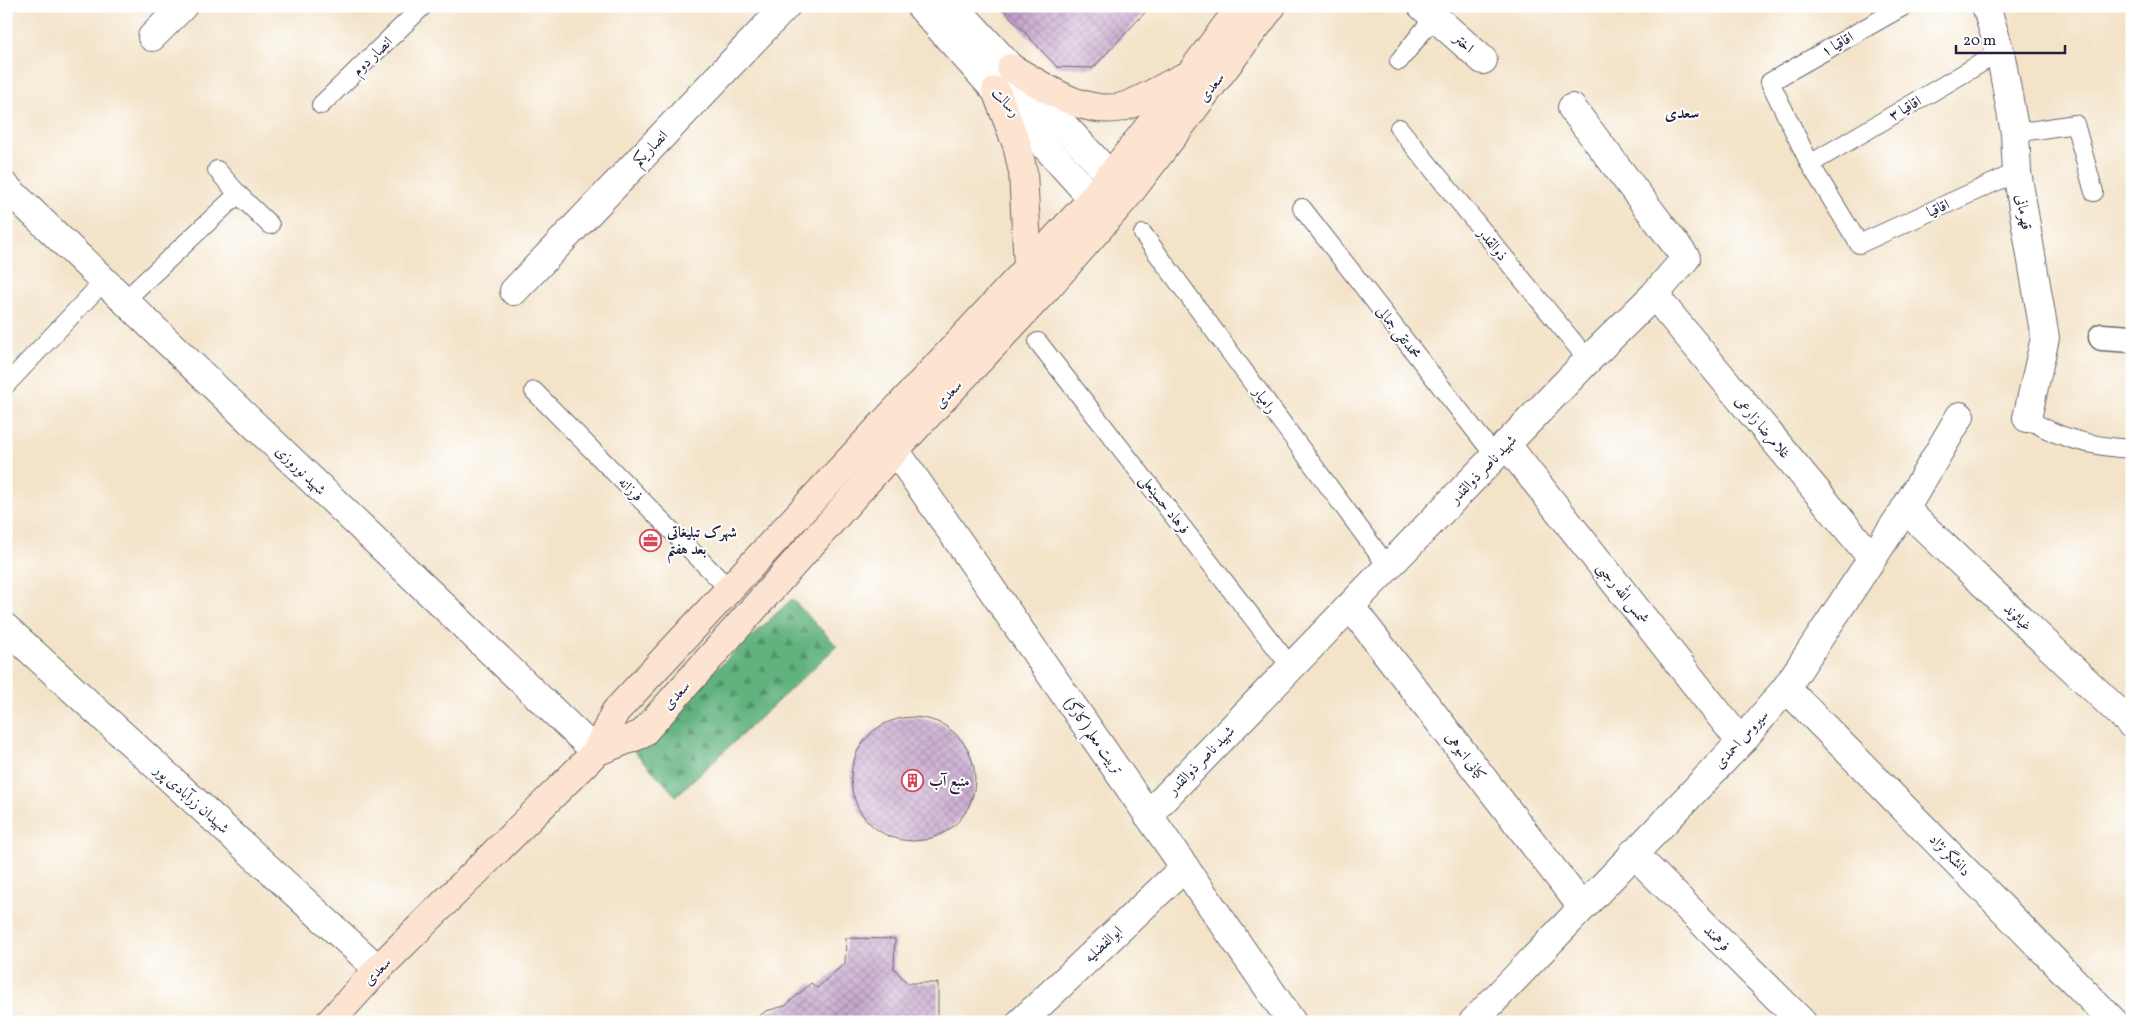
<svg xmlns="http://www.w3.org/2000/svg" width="2138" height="1028" font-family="Vollkorn,Amiri,serif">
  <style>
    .forest { fill: url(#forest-firs); stroke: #426a5c }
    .building { fill: url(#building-cross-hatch) }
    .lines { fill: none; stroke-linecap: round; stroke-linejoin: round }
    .service-casing { stroke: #6b666c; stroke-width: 20 }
    .pedestrian-casing { stroke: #6b666c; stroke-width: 29 }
    .minor-casing { stroke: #6b666c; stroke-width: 30 }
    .tertiary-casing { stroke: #6b666c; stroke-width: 30 }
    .secondary-casing { stroke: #6b666c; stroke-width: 30 }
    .service { stroke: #fff; stroke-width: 18 }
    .pedestrian { stroke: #fff; stroke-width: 26 }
    .minor { stroke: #fff; stroke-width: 28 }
    .tertiary { stroke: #fff; stroke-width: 28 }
    .secondary { stroke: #fde4d1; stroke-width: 28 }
    .labels { text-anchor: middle; stroke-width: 4; stroke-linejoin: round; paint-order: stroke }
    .street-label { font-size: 15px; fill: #22223b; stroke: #fff }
    .poi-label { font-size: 15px; font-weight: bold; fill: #22223b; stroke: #fff; text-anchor: start }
    .neighbourhood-label { font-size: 16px; font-weight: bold; fill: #22223b; stroke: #fff }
  </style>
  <defs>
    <pattern id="forest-firs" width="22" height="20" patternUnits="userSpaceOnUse" patternTransform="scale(1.25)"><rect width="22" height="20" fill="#62b27e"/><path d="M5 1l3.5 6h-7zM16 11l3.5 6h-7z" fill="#509068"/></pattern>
    <pattern id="building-cross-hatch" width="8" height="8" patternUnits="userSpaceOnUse" patternTransform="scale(1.25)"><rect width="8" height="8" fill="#c4a2ca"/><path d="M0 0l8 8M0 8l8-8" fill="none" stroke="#9f84a5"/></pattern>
  </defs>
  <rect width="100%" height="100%" fill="#fff"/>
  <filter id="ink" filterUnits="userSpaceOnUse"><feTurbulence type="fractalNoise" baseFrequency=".02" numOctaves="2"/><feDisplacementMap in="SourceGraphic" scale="10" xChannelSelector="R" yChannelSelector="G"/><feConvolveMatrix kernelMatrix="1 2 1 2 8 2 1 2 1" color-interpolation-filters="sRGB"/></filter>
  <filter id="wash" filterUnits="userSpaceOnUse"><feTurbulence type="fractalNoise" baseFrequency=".0096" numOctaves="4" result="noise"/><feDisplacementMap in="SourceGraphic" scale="20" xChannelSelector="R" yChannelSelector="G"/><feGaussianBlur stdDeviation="1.12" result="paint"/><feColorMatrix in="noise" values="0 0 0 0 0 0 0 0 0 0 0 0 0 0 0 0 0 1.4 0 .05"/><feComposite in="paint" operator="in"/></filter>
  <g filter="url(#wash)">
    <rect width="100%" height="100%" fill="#f3e3c8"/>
    <!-- forest -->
    <path class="forest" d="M792,599L837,646L676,796L631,748Z"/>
    <g id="blocks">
      <!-- building -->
      <g class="building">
        <path d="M1000,6H1151L1093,68L1057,67Z"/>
        <circle cx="913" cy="779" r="62"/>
        <path d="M846,938L895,939L894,968L907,983H938V1022H751L766,1011L785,1006L811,983L817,988L845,963Z"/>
      </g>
    </g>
  </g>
  <g filter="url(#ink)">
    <use href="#blocks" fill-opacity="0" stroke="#6b666c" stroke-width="1"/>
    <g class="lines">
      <defs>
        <g id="service">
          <path d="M1904,6L1770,82L1810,164L1859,244L2017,172"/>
          <path d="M1399,61L1434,17"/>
          <path d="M321,105L423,6"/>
          <path d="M1399,128L1588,360"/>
          <path d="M2015,133L2075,124L2094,192"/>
          <path d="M1810,164L2000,52"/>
          <path d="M217,170L238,194"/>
          <path d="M1302,208L1495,456"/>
          <path d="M1143,234L1388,567"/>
          <path d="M124,301L238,194L270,225"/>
          <path d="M1038,342L1291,667"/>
          <path d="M6,385L104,281"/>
          <path d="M534,391L728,588"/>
          <path d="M2027,418C2058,439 2095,447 2132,449"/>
        </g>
        <path id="pedestrian" d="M2102,337L2132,339"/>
        <g id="minor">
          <path d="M1422,6L1483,60"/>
          <path d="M1986,6L2000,52L2015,133L2017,172L2045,338L2027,418"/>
          <path d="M152,37L183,6"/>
          <path d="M6,187L596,752"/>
          <path d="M514,291L786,6"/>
          <path d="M1654,295L1872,558"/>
          <path d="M1506,444L1741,742"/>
          <path d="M1905,509L2132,725"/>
          <path d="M1350,606L1582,907"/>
          <path d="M6,628L378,969"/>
          <path d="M1786,688L2114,1022"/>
          <path d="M1148,815L1588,360L1654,295L1686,258L1572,108"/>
          <path d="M1633,853L1802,1022"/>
          <path d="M1021,1022L1185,867"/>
          <path d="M1473,1022L1741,742L1786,688L1905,509L1960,416"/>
        </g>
        <g id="tertiary">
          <path d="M920,6L1107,215"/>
          <path d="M954,6L1126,193"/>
          <path d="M895,450L1292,1022"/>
        </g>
        <g id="secondary">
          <path d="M1011,68C1044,86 1083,116 1122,107C1140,102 1165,86 1182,78"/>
          <path d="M996,91L1017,145L1023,172L1028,266"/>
          <path d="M596,752L642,734L895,450L1048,287L1128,195L1272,6"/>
          <path d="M330,1022L378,969L596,752L615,712L1092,199L1190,74L1241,6"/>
        </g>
      </defs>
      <!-- service casing -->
      <use href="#service" class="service-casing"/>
      <!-- pedestrian casing -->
      <use href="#pedestrian" class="pedestrian-casing"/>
      <!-- minor casing -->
      <use href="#minor" class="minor-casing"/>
      <!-- tertiary casing -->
      <use href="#tertiary" class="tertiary-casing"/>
      <!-- secondary casing -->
      <use href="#secondary" class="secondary-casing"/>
      <!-- service -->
      <use href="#service" class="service"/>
      <!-- pedestrian -->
      <use href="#pedestrian" class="pedestrian"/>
      <!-- minor -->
      <use href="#minor" class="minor"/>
      <!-- tertiary -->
      <use href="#tertiary" class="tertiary"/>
      <!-- secondary -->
      <use href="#secondary" class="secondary"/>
    </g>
  </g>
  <!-- icons -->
  <defs>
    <symbol id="office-ring" viewBox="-11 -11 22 22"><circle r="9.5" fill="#fff" stroke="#d1495b" stroke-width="1.5"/><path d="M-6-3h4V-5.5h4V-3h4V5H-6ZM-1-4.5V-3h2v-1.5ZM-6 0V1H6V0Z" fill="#d1495b"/></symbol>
    <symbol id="building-ring" viewBox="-11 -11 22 22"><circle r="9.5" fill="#fff" stroke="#d1495b" stroke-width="1.5"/><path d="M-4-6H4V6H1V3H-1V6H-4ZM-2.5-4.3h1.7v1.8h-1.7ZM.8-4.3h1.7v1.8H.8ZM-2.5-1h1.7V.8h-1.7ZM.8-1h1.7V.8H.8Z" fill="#d1495b"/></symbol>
  </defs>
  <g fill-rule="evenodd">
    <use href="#office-ring" x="638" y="528" width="25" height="25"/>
    <use href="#building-ring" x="900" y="768" width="25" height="25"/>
  </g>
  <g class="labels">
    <!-- street labels -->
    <g class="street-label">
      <text transform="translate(1464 43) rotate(42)" y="5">اختر</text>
      <text transform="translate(1837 44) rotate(-29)" y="5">اقاقیا ۱</text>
      <text transform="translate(372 56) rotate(-44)" y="5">انصار دوم</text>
      <text transform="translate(1211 87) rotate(-52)" y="5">سعدی</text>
      <text transform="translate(1006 102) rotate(48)" y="5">رسالت</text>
      <text transform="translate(1905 108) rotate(-30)" y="5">اقاقیا ۳</text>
      <text transform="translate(650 148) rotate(-46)" y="5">انصار یکم</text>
      <text transform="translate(1938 208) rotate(-25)" y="5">اقاقیا</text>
      <text transform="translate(2024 212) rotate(80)" y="5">قهرمانی</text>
      <text transform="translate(1493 244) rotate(51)" y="5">ذوالقدر</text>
      <text transform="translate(1399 332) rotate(52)" y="5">محمدتقی جمالی</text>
      <text transform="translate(948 394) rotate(-47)" y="5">سعدی</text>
      <text transform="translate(1265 400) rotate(54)" y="5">رامیار</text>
      <text transform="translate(1763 427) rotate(50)" y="5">غلامرضا زارعی</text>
      <text transform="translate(1483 469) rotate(-46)" y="5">شهید ناصر ذوالقدر</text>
      <text transform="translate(301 470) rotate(44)" y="5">شهید نوروزی</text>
      <text transform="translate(631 489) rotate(45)" y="5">فرزانه</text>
      <text transform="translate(1165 504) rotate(52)" y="5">فرهاد حسینعلی</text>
      <text transform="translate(1623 593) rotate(52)" y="5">شمس الله رجبی</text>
      <text transform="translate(2018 617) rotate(44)" y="5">غیاثوند</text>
      <text transform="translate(676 695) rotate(-48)" y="5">سعدی</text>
      <text transform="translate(1094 736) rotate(55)" y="5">تربیت معلم (کارگر)</text>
      <text transform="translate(1741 739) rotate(-48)" y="5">سیروس احمدی</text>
      <text transform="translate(1466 756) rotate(52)" y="5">کیانی انبوهی</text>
      <text transform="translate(1201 760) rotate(-46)" y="5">شهید ناصر ذوالقدر</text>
      <text transform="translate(192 799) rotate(42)" y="5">شهیدان زرآبادی پور</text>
      <text transform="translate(1950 855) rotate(46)" y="5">دانشگر نژاد</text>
      <text transform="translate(1717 938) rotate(45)" y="5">فرهمند</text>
      <text transform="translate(1103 944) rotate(-43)" y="5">ابوالفضلیه</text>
      <text transform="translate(377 971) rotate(-46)" y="5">سعدی</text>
    </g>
    <!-- poi labels -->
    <g class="poi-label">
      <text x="667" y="537">شهرک تبلیغاتی<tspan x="667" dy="17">بعد هفتم</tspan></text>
      <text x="929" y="786">منبع آب</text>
    </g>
    <!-- neighbourhood labels -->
    <g class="neighbourhood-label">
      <text x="1682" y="118">سعدی</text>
    </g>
  </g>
  <!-- margin -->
  <rect width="2138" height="1028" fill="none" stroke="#fff" stroke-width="25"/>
  <!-- scale -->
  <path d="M1956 45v8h109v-8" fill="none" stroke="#22223b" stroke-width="2.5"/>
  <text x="1963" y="45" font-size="15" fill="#22223b" stroke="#ffffff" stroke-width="4" paint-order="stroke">20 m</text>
</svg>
